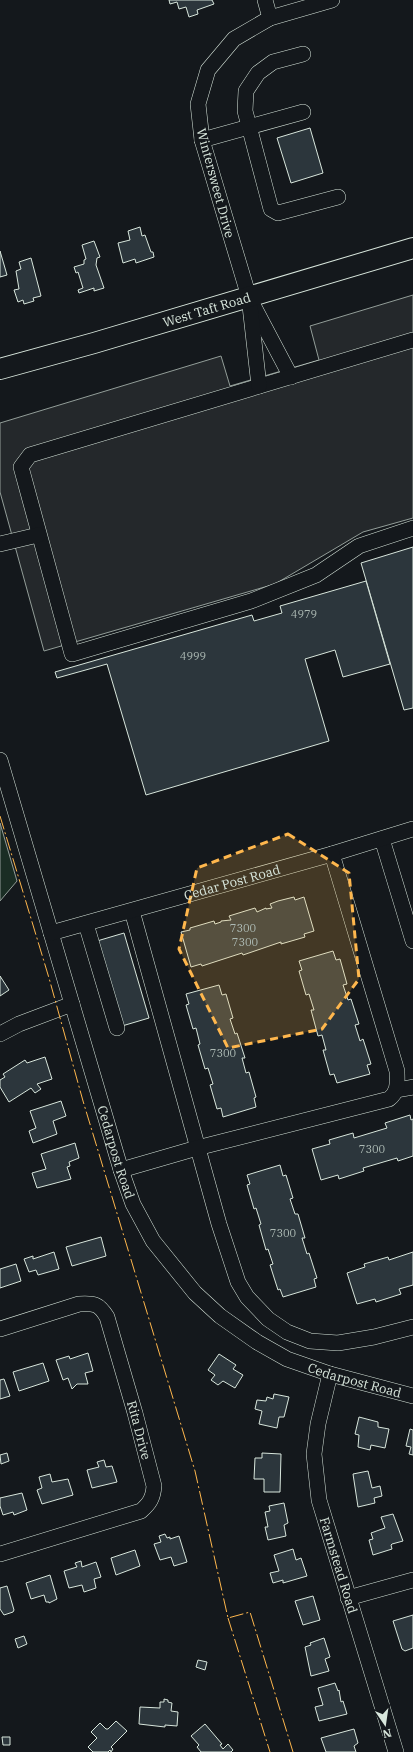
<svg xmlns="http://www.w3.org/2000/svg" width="413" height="1752" font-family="'IBM Plex Serif',serif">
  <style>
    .green { fill: #1a2d24; stroke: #939e99 }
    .parking { fill: #24282b; stroke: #939e99 }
    .building { fill: #2c363c; stroke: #d8e6dc }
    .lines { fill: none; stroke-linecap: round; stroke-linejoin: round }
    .minor-casing { stroke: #d8e6dc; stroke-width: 16 }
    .major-casing { stroke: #d8e6dc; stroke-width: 22 }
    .minor { stroke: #14181c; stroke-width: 15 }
    .major { stroke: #14181c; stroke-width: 20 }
    .power { stroke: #ffb74d; stroke-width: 1; stroke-dasharray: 14 3 2 3; stroke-linecap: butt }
    .marked { fill: #ffb74d; fill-opacity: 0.2; stroke: #ffb74d; stroke-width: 3; stroke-dasharray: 8 5; stroke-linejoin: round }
    .labels { text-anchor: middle; stroke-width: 3; stroke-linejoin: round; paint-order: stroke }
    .number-label { font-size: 11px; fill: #adbab4 }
    .street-label { font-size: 13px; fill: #d8e6dc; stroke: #14181c }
  </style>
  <rect width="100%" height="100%" fill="#14181c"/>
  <!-- green -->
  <path class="green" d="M0,823L17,881L0,901Z"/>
  <!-- parking -->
  <path class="parking" d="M413,295V518L363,532L275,584L44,651L0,492V423L221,356L230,386L319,360L310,326Z"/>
  <!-- building -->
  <g class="building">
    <path d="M169,0H212L214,4L197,10L198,14L189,17L186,7L179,9L177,2L170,4Z"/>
    <path d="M310,128L323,173L291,183L277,138Z"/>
    <path d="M140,227L142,236L145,235L151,252H153L154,257L136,263L135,259L123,263L118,243L130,240L128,231Z"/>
    <path d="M94,241L100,257L97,258L96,265L104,288L94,291V288L79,293L78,290L83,288L78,272L76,273L74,267L84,264V260L86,259L82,245Z"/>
    <path d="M0,251L7,275L0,277Z"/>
    <path d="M31,258L41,296L33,298L34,301L24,304L23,300L18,302L14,290L19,289L16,271L21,269L19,262Z"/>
    <path d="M413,547V708L404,710L361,563Z"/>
    <path d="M366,581L390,664L343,677L335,650L305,659L329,741L146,795L107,664L57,678L55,672L252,615L254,621L282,613L280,606Z"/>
    <path d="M294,897L295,900L304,897L314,931L304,934L305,937L281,944V942L243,955L242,953L202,966L201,964L191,967L181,932L190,930V928L214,921L215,924L221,922V921L231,920L229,916L255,908L257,912L266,908V909L272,908L270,904L278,901Z"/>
    <path d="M124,933L149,1018L122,1026L97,941Z"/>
    <path d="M333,951L336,960L340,959L347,984L343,985L348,1000L351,999L359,1024L355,1025L360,1041L363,1039L371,1064L367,1065L370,1074L337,1083L334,1074L330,1075L323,1050H326L322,1035L318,1036L311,1010H314L309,994L306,995L299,971L302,970L299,961Z"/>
    <path d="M0,976L9,990L0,996Z"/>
    <path d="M219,985L222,995L226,994L233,1018L230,1019L235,1034L237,1033L245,1058H242L246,1073L249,1072L256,1097L254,1098L256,1107L223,1117L221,1108L217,1109L210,1085L213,1084L208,1068L205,1069L198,1045L200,1044L196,1028L193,1029L186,1005L189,1004L186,994Z"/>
    <path d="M45,1057L52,1079L37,1084L41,1089L35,1093L31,1088L9,1102L0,1087V1080L5,1077L3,1074L25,1060L27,1063Z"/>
    <path d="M61,1101L66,1116L53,1121L57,1134L33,1143L29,1131L36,1128L30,1111Z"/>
    <path d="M410,1115L411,1120L413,1119V1156L398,1161L397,1158L363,1168L364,1171L339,1179L338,1175L321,1180L312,1149L330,1144L329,1140L353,1133L354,1138L387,1128L385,1123Z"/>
    <path d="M75,1143L79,1158L69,1162L70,1166L67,1167L71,1179L37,1188L32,1173L46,1169L41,1154Z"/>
    <path d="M280,1165L283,1176L286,1175L293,1198L290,1199L295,1214H298L305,1238H302L307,1254L309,1253L317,1278L314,1279L316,1287L283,1297L280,1289L278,1290L270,1265L273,1264L268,1249L266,1250L259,1225L261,1224L256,1208L254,1209L247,1185L250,1184L247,1175Z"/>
    <path d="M101,1237L106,1256L72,1266L66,1247Z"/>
    <path d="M54,1252L59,1269L38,1275L36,1270L29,1272L24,1259L33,1256V1259Z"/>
    <path d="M413,1252V1285L399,1289L401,1294L376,1302L375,1299L357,1304L347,1273L365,1267L364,1264L388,1257L389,1260Z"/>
    <path d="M16,1264L21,1281L0,1288V1269Z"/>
    <path d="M88,1353L93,1371L85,1373L88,1384H77L72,1389L68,1378L63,1380L56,1360L69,1356L70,1359Z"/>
    <path d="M219,1354L236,1365L233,1369L243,1375L235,1388L223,1381L218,1385L211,1380L215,1375L208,1370Z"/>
    <path d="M43,1363L49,1381L19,1391L13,1372Z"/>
    <path d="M4,1379L10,1396L0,1399V1380Z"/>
    <path d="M274,1394L289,1397L284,1417H279L277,1428L259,1424L262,1411L255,1409L257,1400L266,1401L267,1397L273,1399Z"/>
    <path d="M359,1417L378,1422V1427L389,1429L385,1448L371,1445L370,1450L358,1447L359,1435L355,1434Z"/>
    <path d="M410,1429L413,1430V1455L409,1454L411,1447L406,1446Z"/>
    <path d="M7,1453L9,1461L1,1464L0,1455Z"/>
    <path d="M262,1453L281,1454L280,1492H264V1479H254L255,1458H262Z"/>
    <path d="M104,1460L106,1467L112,1466L117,1482L92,1488L87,1470L99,1467L97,1462Z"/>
    <path d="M368,1471L372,1488L380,1486L382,1496L374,1498L375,1503L358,1507L353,1474Z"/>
    <path d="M50,1474L52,1482L68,1479L73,1495L42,1504L37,1490L42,1488L39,1477Z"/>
    <path d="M22,1493L27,1510L14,1515L13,1512L3,1515L0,1506V1498Z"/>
    <path d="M284,1503L288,1523L284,1525L286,1536L268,1540L265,1527H268L265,1512L270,1511L269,1506Z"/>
    <path d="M393,1514L403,1541L392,1544L391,1545L392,1549L373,1555L369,1540L373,1539L371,1533L385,1528L381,1517Z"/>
    <path d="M165,1534L167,1538L170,1537V1539L179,1536L187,1562L174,1566L171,1557L160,1560L154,1544L161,1542L159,1536Z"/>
    <path d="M293,1549L296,1560L301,1558L307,1576L283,1583V1580L273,1583L270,1573L279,1571L274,1555Z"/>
    <path d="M135,1550L140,1566L116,1575L111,1558Z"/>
    <path d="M81,1561L82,1567L96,1562L101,1577L94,1579L96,1588L84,1592L82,1585L69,1588L64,1571L77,1567L75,1563Z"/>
    <path d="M50,1575L57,1599L49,1603V1602H46L44,1595L31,1599L26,1583Z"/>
    <path d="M7,1586L14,1610L13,1612L4,1615L0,1609V1588Z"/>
    <path d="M313,1596L320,1620L303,1625L295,1601Z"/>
    <path d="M413,1615V1648L405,1651L402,1649L393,1621Z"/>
    <path d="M24,1636L27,1644L18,1648L15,1639Z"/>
    <path d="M324,1638L330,1657L325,1659L329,1671L311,1676L305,1647L311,1645L310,1643Z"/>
    <path d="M198,1660L207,1662L205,1670L196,1667Z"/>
    <path d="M335,1683L338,1691L339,1690L341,1702L343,1701L347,1714L319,1721L315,1707L323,1705L318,1688Z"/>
    <path d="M164,1699L168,1700V1702L172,1703L171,1711L178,1712L177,1726L165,1725V1727L139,1724L140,1707L160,1708V1702H164Z"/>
    <path d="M116,1721L127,1731L111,1747L113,1749L111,1752L110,1750L108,1752H93L88,1747L97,1738L91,1732L100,1723L106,1729H108Z"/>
    <path d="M205,1724L222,1744L220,1745L223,1749L228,1744L233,1750L231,1752H201L197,1747L199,1745L191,1736Z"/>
    <path d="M354,1729L358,1743L354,1746L356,1752H326L321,1738Z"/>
    <path d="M2,1737H10V1745H3Z"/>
  </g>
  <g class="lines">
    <defs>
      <g id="minor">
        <path d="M265,0L270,18"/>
        <path d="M303,54L273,62L258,73L246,91L245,111L271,209L278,213L338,197"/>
        <path d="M202,140L303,112"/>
        <path d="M253,305L291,377"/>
        <path d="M413,340L30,455L21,467L72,654L251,601L316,575L359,546L413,528"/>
        <path d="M259,386L249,297L202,140L198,104L208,70L234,39L270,18L332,0"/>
        <path d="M0,544L38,535"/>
        <path id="s1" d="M0,760L121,1170L133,1204L153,1241L195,1293L220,1316L257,1342L287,1359L330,1374L413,1396"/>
        <path d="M382,839L413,941"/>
        <path d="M132,911L219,1224L238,1282L247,1297L268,1319L287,1332L310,1341L338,1343L374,1337L413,1327"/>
        <path d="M86,924L117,1028"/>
        <path id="s2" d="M51,933L332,854L413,829"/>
        <path d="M0,1034L19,1024L72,1004"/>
        <path d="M397,1090L413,1087"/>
        <path d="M121,1170L197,1148L389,1099C399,1091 397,1083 397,1071L332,854"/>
        <path id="s3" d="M0,1329L79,1304C95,1303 99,1304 107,1317L135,1413L154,1486C153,1498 150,1503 141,1511L0,1554"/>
        <path id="s4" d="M330,1374L318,1424L314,1454L319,1500L396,1752"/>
        <path d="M348,1598L413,1580"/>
      </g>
      <g id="major">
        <path id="s5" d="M0,369L94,343L413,248"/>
      </g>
    </defs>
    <!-- minor casing -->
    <use href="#minor" class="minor-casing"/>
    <!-- major casing -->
    <use href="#major" class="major-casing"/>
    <!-- minor -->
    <use href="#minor" class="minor"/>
    <!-- major -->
    <use href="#major" class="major"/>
    <!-- power -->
    <g class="power">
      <path d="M0,816L49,978L83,1101L195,1471L228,1618L250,1612L293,1752"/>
      <path d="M228,1618L270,1752"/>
    </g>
  </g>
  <!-- marked area -->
  <path class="marked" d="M288,834L349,873L359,979L322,1029L228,1048L179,949L197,868Z"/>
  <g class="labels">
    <!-- number labels -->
    <g class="number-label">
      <text x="304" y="618">4979</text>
      <text x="193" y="660">4999</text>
      <text x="243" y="932">7300</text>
      <text x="245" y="946">7300</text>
      <text x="223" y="1057">7300</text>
      <text x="372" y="1153">7300</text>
      <text x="283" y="1237">7300</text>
    </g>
    <!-- street labels -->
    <g class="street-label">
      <text transform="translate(216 183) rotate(75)" y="5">Wintersweet Drive</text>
      <text dy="5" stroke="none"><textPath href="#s5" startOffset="215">West Taft Road</textPath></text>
      <text dy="5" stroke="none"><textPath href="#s2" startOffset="188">Cedar Post Road</textPath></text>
      <text dy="5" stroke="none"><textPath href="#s1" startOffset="409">Cedarpost Road</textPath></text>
      <text dy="5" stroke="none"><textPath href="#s1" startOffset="757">Cedarpost Road</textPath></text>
      <text dy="5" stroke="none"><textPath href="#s3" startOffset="234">Rita Drive</textPath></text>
      <text dy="5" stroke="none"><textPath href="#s4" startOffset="196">Farmstead Road</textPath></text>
    </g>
  </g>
  <!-- north arrow -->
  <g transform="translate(385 1724) rotate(167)" stroke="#14181c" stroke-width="3" paint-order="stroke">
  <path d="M0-3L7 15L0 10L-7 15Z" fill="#d8e6dc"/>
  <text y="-6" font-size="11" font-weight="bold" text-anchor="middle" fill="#d8e6dc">N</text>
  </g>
</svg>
